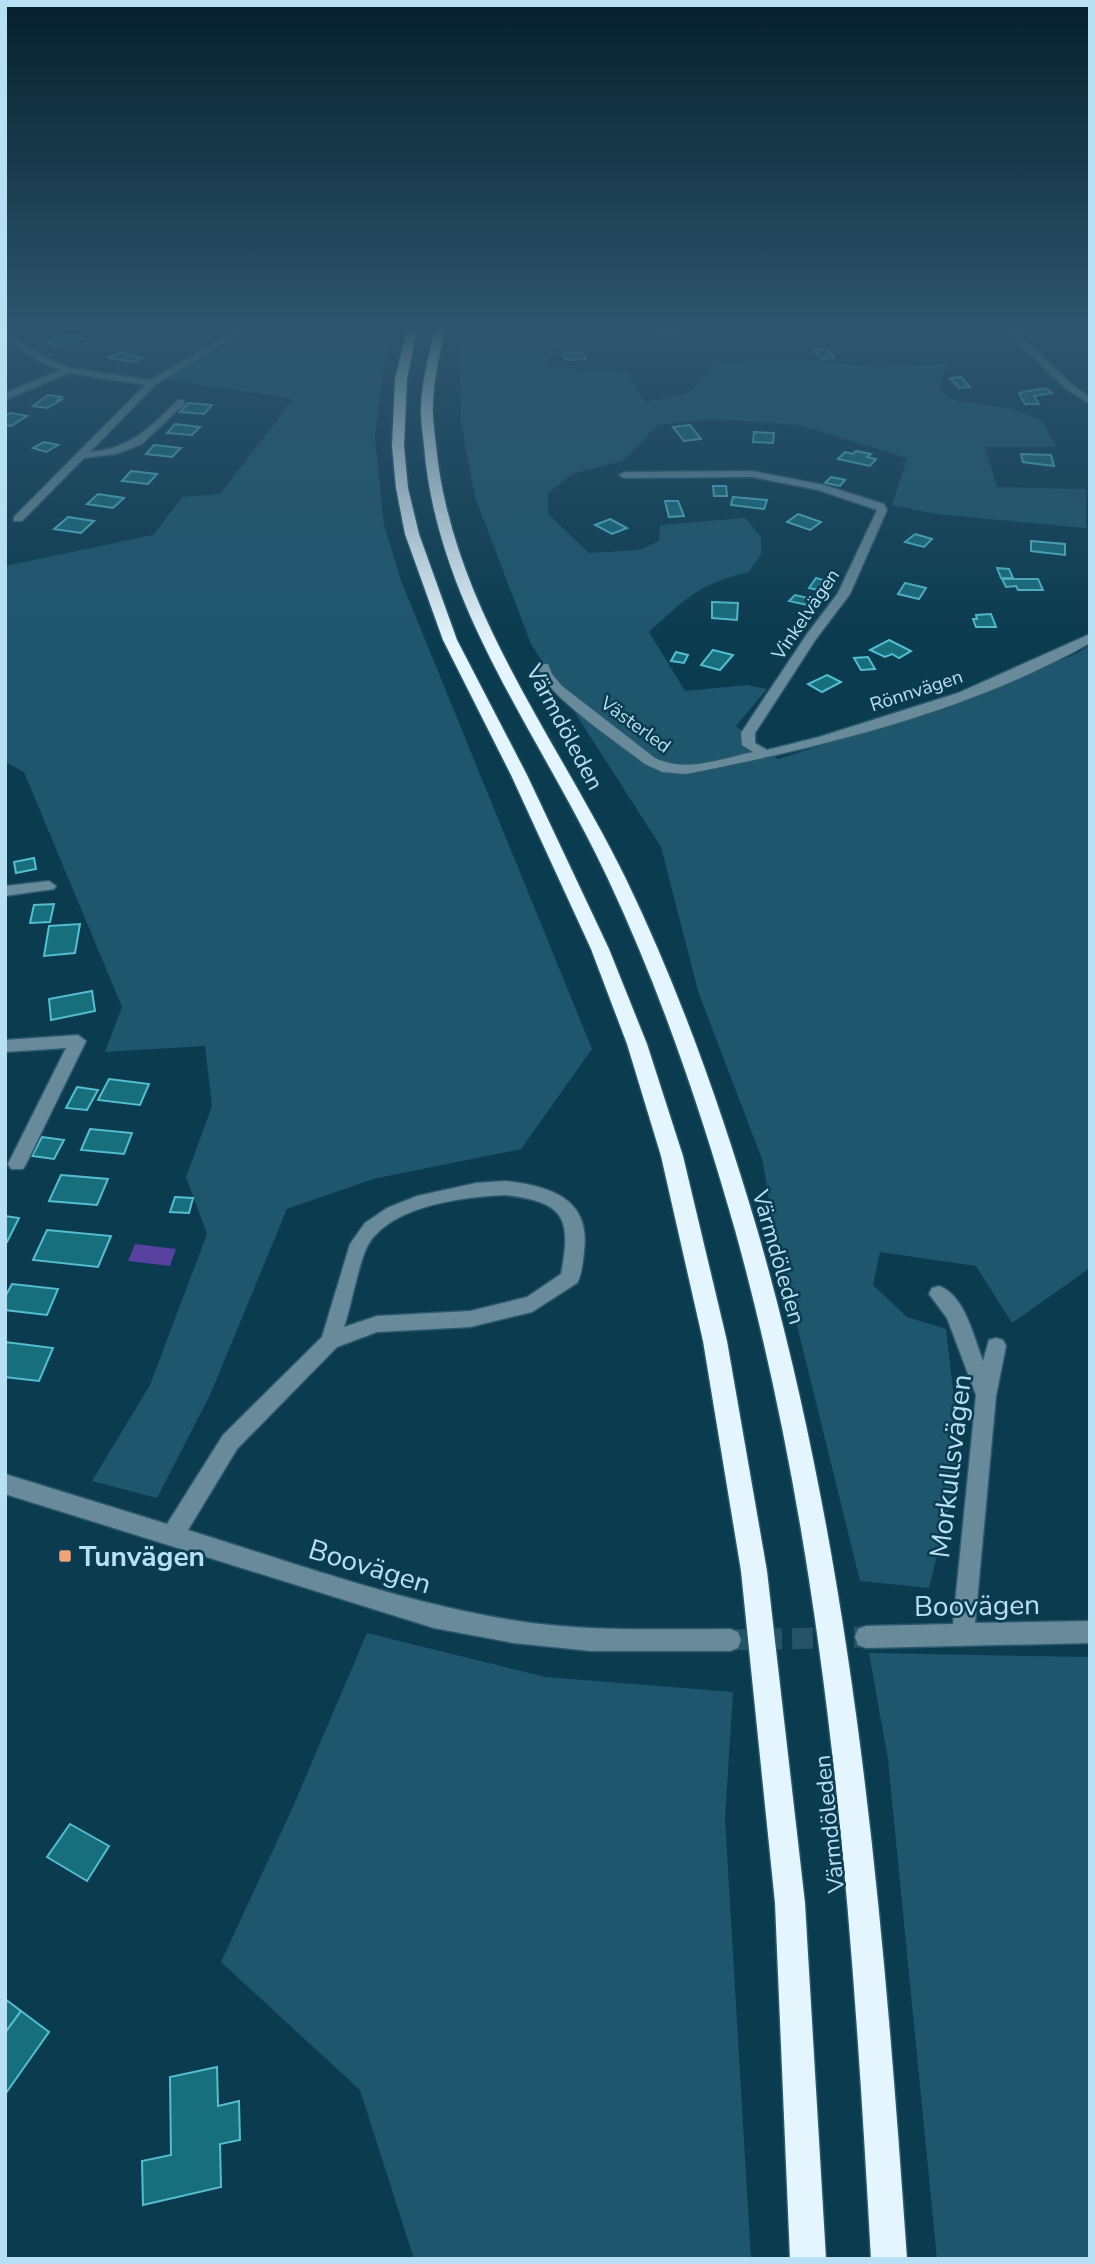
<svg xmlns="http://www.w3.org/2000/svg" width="1095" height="2264" font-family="'Nunito Sans',sans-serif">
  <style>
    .green { fill: #1e566e }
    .water { fill: #5842a0 }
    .building { fill: #176e7c; stroke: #54bdcf; stroke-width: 2 }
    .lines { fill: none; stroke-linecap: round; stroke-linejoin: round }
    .minor-tunnel { stroke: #255468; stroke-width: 21; stroke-dasharray: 21 10; stroke-linecap: butt }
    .minor-casing { stroke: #2a596d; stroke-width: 3 }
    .highway-casing { stroke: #2a596d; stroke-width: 3 }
    .minor { fill: #698a9b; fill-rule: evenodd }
    .highway { fill: #e5f5fd; fill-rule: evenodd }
    .poi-dot { fill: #efa377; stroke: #0b3b4f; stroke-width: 2.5 }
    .labels { text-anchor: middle; stroke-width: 5; stroke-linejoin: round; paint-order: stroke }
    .far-street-label { font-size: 19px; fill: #b8e0f4; stroke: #0b3b4f }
    .street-label { font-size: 23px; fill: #b8e0f4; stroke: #0b3b4f }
    .near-street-label { font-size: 28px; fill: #b8e0f4; stroke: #0b3b4f }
    .near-poi-label { font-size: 28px; font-weight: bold; fill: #b8e0f4; stroke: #0b3b4f; text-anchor: start }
  </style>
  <rect width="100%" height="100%" fill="#0b3b4f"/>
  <!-- green -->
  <g class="green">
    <path d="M256,326H299L387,339L375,437L384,525L402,583L592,1049L521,1149L373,1179L287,1209L210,1395L157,1498L92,1481L150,1385L207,1234L186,1177L212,1106L205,1046L105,1052L122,1007L24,772L5,762V566L153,535L182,497L220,494L293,399L166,379Z"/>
    <path d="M466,326H536L560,330L563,338L544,368L627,372L645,402L689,393L717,363L806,360L876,367L946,364L940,391L956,401L1014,409L1042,421L1056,447H985L997,487L1086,489V528L936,514L892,505L907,458L800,425L710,419L658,425L622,461L573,474L548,493V514L589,553L639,550L659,541L660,525L745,518L761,537V554L749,572C700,583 685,599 649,632L685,691L747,685L767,689L736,726L778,759L960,702L1076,654L1090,645V1268L1012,1323L976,1266L880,1252L873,1285L907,1317L946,1329L961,1460L929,1588L860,1581L773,1228L763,1162L698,991L661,847L531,644L475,497L461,423L460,364Z"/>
    <path d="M367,1633L546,1677L733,1692L725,1819L751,2259H414L360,2090L221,1962L292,1809Z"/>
    <path d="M869,1653L1090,1657V2259H937L888,1760Z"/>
  </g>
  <!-- water -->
  <path class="water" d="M135,1244L176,1249L170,1266L128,1261Z"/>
  <!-- building -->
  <g class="building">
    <path d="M74,334L82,339L56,346L48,341Z"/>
    <path d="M814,349H827L834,358L821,359Z"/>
    <path d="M120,352L142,358L134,362L108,358Z"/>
    <path d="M582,352L586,359L566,360L562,354Z"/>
    <path d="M961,377L970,387L959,388L950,378Z"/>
    <path d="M1045,388L1052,393L1034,396L1039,404H1025L1019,393Z"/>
    <path d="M48,395L62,397L58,400H61L47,408L33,406Z"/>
    <path d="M188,403L212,405L204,414L180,412Z"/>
    <path d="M10,413L27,416L11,426L5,425V417Z"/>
    <path d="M175,424L200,427L192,435L167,433Z"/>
    <path d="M690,425L701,439L684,441L673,427Z"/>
    <path d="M754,432L774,433L773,443L753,442Z"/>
    <path d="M44,442L58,445L46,452L33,448Z"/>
    <path d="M154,445L181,448L172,457L146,454Z"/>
    <path d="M856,451L871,454L867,457L876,459L870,466L838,459L845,452L853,454Z"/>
    <path d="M1021,454L1051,455L1054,466L1023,462Z"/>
    <path d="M131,471L157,474L148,484L122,481Z"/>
    <path d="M831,477L845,480L840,486L825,483Z"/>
    <path d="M713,486H726L727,496H714Z"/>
    <path d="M98,494L124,498L113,508L87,504Z"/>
    <path d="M733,497L767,500L764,509L731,505Z"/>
    <path d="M665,501H678L684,516L669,517Z"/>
    <path d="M798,514L821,522L810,530L787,522Z"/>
    <path d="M68,517L94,521L81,533L54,529Z"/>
    <path d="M610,519L627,528L612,534L595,525Z"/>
    <path d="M915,534L932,539L924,547L905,542Z"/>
    <path d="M1031,541L1065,544V555L1031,551Z"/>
    <path d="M997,568L1009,569L1013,578H1001Z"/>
    <path d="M816,578L834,583L827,592L809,588Z"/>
    <path d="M1002,579H1038L1043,590H1018L1016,586L1006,587Z"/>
    <path d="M905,583L926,588L919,599L898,594Z"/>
    <path d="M795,595L812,599L807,605L789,601Z"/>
    <path d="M712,602L738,603L737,620L712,618Z"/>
    <path d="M991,614L996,627H976L973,619H977L976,615Z"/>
    <path d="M889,640L911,651L899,658L892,654L885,657L870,650Z"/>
    <path d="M713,650L733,655L720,670L701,665Z"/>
    <path d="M676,652L688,655L684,663L671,661Z"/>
    <path d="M868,657L875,669L861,670L854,658Z"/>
    <path d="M827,675L841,682L822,692L808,684Z"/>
    <path d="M34,858L36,869L16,873L14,862Z"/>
    <path d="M54,904L50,922L30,923L34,905Z"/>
    <path d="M80,924L75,953L44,956L49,926Z"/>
    <path d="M92,991L95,1011L51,1020L49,999Z"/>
    <path d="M109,1079L149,1084L140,1105L98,1100Z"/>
    <path d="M77,1087L98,1090L87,1110L66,1108Z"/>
    <path d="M90,1129L132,1133L124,1154L81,1150Z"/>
    <path d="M42,1137L64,1140L54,1159L32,1156Z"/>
    <path d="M61,1175L108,1179L97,1205L49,1201Z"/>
    <path d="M175,1197L193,1198L189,1213L170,1212Z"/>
    <path d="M5,1216L19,1218L7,1242H5Z"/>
    <path d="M47,1230L111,1236L98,1267L33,1260Z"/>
    <path d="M12,1284L58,1289L47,1315L5,1310V1297Z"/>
    <path d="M5,1342L53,1348L39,1381L5,1377Z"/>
    <path d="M70,1824L109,1846L87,1881L47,1857Z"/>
    <path d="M5,1999L21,2011L5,2033Z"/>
    <path d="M21,2011L49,2032L6,2093L5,2033Z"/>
    <path d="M217,2067L218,2106L239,2101L240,2140L220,2144L221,2187L143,2205L142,2161L171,2155L170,2077Z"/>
  </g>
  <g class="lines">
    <!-- minor-tunnel -->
    <path class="minor-tunnel" d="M730,1640L866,1637"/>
    <defs>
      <g id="minor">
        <path d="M244,326H254L155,385L90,452C130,449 151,427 178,400H184V404L142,444L116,454L84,458L22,521H14V517L145,385L69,373L5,400V393L60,370L37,360L5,339V332L43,356L70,368L150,380Z"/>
        <path d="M562,326L669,330L763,326L759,329L669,336L566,329Z"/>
        <path d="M1000,326H1010L1018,333L1072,385L1090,397V404L1066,389Z"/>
        <path d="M752,471L824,485L884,504L887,510L850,594L816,639L755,733V743L767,750L819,737L958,693L1090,634V643C969,712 822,747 686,774L662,772L645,764C621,745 544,694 538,667L540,664H548L552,674L562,686L655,758C686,773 720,759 753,752L742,745L741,733L807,634L838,593L877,510L818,490L752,477L624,478L619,475L624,472Z"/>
        <path d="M49,881L56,886L54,889L5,896V886Z"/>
        <path d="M78,1035L86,1041L26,1164L23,1169H11L8,1164L66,1048L5,1052V1040Z"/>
        <path d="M505,1181C549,1186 591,1198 584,1251C583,1262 582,1274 577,1283L532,1312L470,1327L377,1332L337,1347L237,1449L188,1530C294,1563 401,1602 511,1620C584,1632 657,1629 730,1629L738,1632L741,1640L738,1648L730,1651H591L514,1643L434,1628L5,1494V1474L167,1524L223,1435L322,1337L350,1244L365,1223L387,1208L417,1196L476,1183ZM505,1195C564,1202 572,1217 561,1274L527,1297L470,1311L377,1316L344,1327C351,1307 359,1261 368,1245C392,1205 464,1197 505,1195Z"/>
        <path d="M939,1286C965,1295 974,1338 983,1361L989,1340L996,1338L1003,1340L1006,1346L996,1396L975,1623L1090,1621V1643L866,1648L858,1645L855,1637L858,1629L866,1626L953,1624L976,1395L947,1318L929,1294L932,1288Z"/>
      </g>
      <g id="highway">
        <path d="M408,326H418L407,379L404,446L408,488L419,534L457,640L527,775L609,949L647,1044L683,1156L727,1341L767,1571L805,1903L826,2259H790L775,1903L741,1571L703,1341L661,1156L627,1044L591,949L511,775L443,640L405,534L396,488L392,446L395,379Z"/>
        <path d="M435,326H445C441,352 433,380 433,406C432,419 435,433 436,446C452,607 557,738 626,879C680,991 722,1110 757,1229C854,1565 883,1911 907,2259H871C852,1912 828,1566 735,1230C701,1110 661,992 608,879C542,737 437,607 424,446C423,433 420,419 421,406C422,379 430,352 435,326Z"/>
      </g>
    </defs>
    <!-- minor casing -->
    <use href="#minor" class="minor-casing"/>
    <!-- highway casing -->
    <use href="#highway" class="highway-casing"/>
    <!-- minor -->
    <use href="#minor" class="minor"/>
    <!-- highway -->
    <use href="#highway" class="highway"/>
  </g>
  <!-- sky -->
  <linearGradient id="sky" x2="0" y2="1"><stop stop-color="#06202b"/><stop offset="0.51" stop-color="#2e556e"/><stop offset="1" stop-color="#2e556e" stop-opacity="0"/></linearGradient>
  <rect width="1095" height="643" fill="url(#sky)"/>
  <!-- markers -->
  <rect class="poi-dot" x="58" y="1549" width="14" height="14" rx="3.5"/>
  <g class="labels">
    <!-- far-street labels -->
    <g class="far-street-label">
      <text transform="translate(805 614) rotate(-56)" y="7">Vinkelvägen</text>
      <text transform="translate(916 690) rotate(-18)" y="7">Rönnvägen</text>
      <text transform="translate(636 724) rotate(36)" y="7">Västerled</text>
    </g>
    <!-- street labels -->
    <g class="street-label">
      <text transform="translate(565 727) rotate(62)" y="8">Värmdöleden</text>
      <text transform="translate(779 1257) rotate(74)" y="8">Värmdöleden</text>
      <text transform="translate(829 1824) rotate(-96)" y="8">Värmdöleden</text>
    </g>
    <!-- near-street labels -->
    <g class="near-street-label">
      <text transform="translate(950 1466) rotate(-83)" y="10">Morkullsvägen</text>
      <text transform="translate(370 1566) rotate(17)" y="10">Boovägen</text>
      <text transform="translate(977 1605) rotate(-1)" y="10">Boovägen</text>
    </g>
    <!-- near-poi labels -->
    <g class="near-poi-label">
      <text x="79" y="1566">Tunvägen</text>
    </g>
  </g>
  <!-- border -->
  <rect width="1095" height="2264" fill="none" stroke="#b8e0f4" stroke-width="14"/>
</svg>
